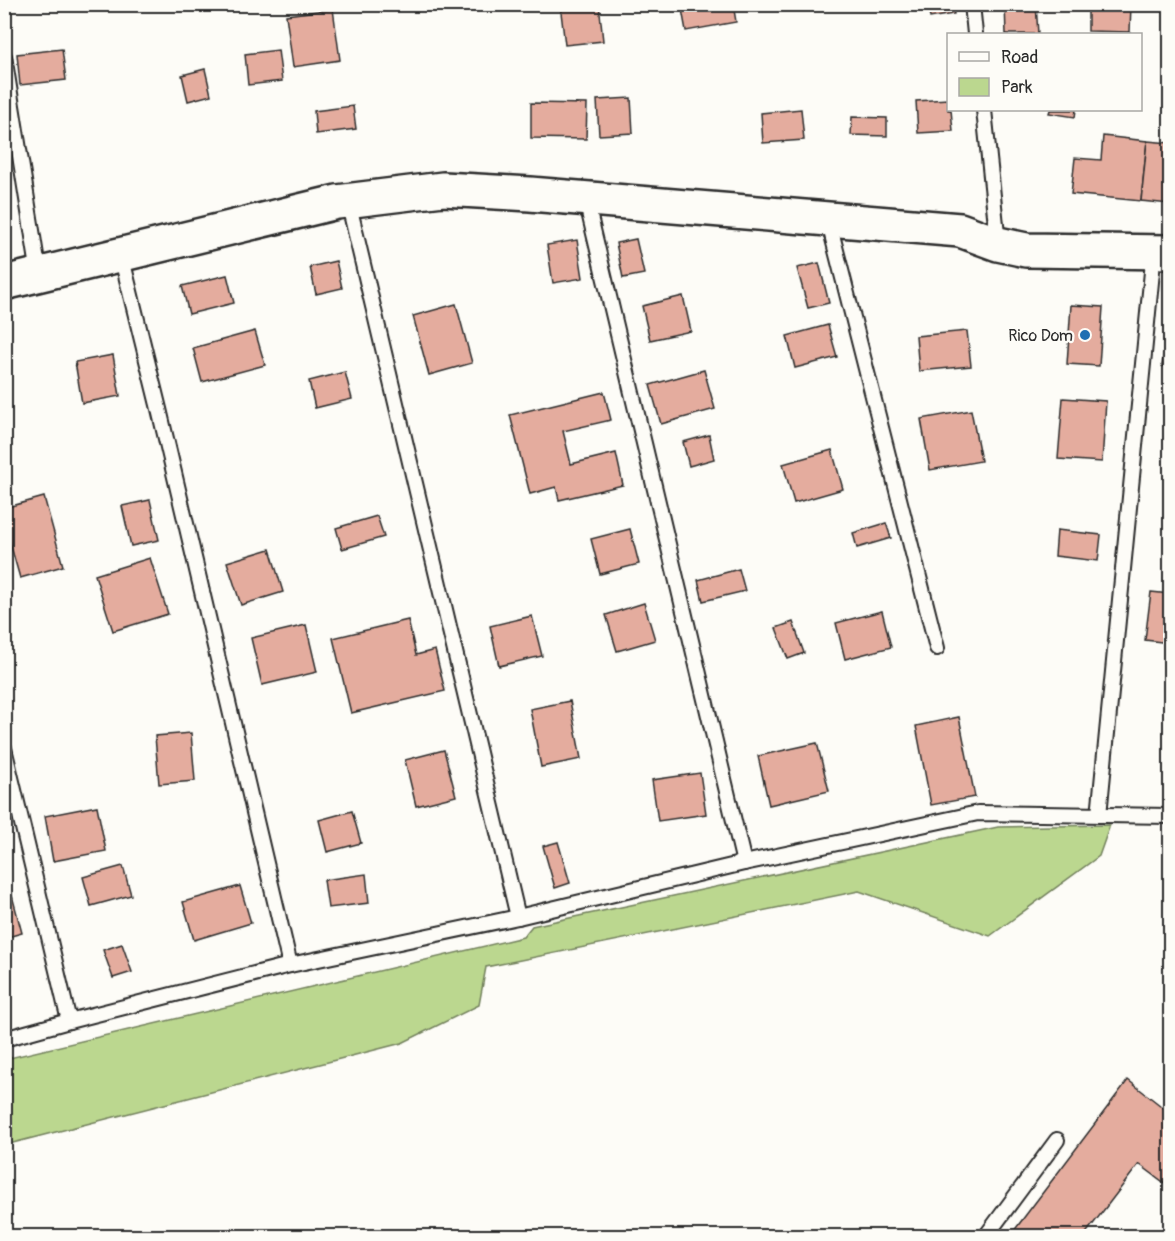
<svg xmlns="http://www.w3.org/2000/svg" width="1175" height="1241" font-family="Pangolin,sans-serif">
  <style>
    .green { fill: #bbd78f; stroke: #73815d; stroke-width: 1.5 }
    .building { fill: #e4ac9e; stroke: #2b2b2b; stroke-width: 1.5 }
    .lines { fill: none; stroke-linecap: round; stroke-linejoin: round }
    .service-casing { stroke: #2b2b2b; stroke-width: 18 }
    .tertiary-casing { stroke: #2b2b2b; stroke-width: 38 }
    .service { stroke: #fdfcf7; stroke-width: 14 }
    .tertiary { stroke: #fdfcf7; stroke-width: 33 }
    .poi-dot { fill: #1f6fb2; stroke: #fdfcf7; stroke-width: 2 }
    .labels { text-anchor: middle; stroke-width: 4.5; stroke-linejoin: round; paint-order: stroke }
    .poi-label { font-size: 16px; fill: #2b2b2b; stroke: #fdfcf7; text-anchor: end }
  </style>
  <rect width="100%" height="100%" fill="#fdfcf7"/>
  <filter id="ink" filterUnits="userSpaceOnUse"><feTurbulence type="fractalNoise" baseFrequency=".0167" numOctaves="2"/><feDisplacementMap in="SourceGraphic" scale="12" xChannelSelector="R" yChannelSelector="G"/><feConvolveMatrix kernelMatrix="1 2 1 2 8 2 1 2 1" color-interpolation-filters="sRGB"/></filter>
  <g filter="url(#ink)">
    <!-- green -->
    <path class="green" d="M1110,825L1099,856L990,936L859,891L486,967L479,1005L402,1043L5,1145V1059L523,937L532,926L998,827Z"/>
    <!-- building -->
    <g class="building">
      <path d="M560,4H599L603,41L565,45Z"/>
      <path d="M681,4H733L736,22L686,31Z"/>
      <path d="M927,4H952L954,14L930,18Z"/>
      <path d="M1005,4H1036L1038,34H1006Z"/>
      <path d="M1088,4H1131L1130,32L1088,31Z"/>
      <path d="M333,9L340,60L293,67L286,15Z"/>
      <path d="M62,49L66,80L20,85L17,54Z"/>
      <path d="M278,50L282,81L248,85L245,54Z"/>
      <path d="M205,69L211,95L188,101L182,75Z"/>
      <path d="M631,98L633,133L599,135L597,100Z"/>
      <path d="M948,99V110H951L953,131L918,133L916,101Z"/>
      <path d="M531,103L587,104L586,139L531,138Z"/>
      <path d="M353,106L356,129L316,134L314,111Z"/>
      <path d="M801,109L804,140L763,143L761,113Z"/>
      <path d="M1050,110H1076L1075,117L1049,113Z"/>
      <path d="M852,117L887,118V136L851,135Z"/>
      <path d="M1103,136L1147,141L1141,201L1071,194L1075,158L1101,160Z"/>
      <path d="M1147,141L1170,143V204L1141,201Z"/>
      <path d="M636,239L644,274L623,278L616,243Z"/>
      <path d="M577,240L583,278L553,283L547,245Z"/>
      <path d="M336,261L342,288L316,294L310,267Z"/>
      <path d="M819,263L829,303L808,308L797,268Z"/>
      <path d="M227,275L234,303L189,314L182,286Z"/>
      <path d="M683,296L691,331L650,340L642,306Z"/>
      <path d="M456,304L472,363L429,375L413,316Z"/>
      <path d="M1071,305L1103,307L1099,366L1067,364Z"/>
      <path d="M828,325L837,357L795,368L787,336Z"/>
      <path d="M1167,327L1170,328V367L1162,366Z"/>
      <path d="M255,331L265,365L202,382L193,348Z"/>
      <path d="M967,331L971,366L919,371L916,336Z"/>
      <path d="M113,355L120,396L82,403L75,362Z"/>
      <path d="M704,370L715,409L661,424L650,385Z"/>
      <path d="M345,372L352,399L315,408L309,381Z"/>
      <path d="M604,392L611,420L563,431L571,464L616,453L623,485L559,500L556,487L530,494L510,415Z"/>
      <path d="M1063,398L1106,401L1102,462L1058,459Z"/>
      <path d="M971,410L981,461L930,470L921,419Z"/>
      <path d="M709,435L714,459L689,466L683,442Z"/>
      <path d="M832,450L843,489L794,503L783,464Z"/>
      <path d="M44,497L63,566L20,578L4,522V508Z"/>
      <path d="M150,500L159,540L131,546L122,506Z"/>
      <path d="M377,516L384,537L342,549L336,528Z"/>
      <path d="M886,523L891,538L857,548L853,533Z"/>
      <path d="M630,529L639,564L600,574L591,539Z"/>
      <path d="M1057,530L1101,535L1098,561L1055,556Z"/>
      <path d="M270,549L283,592L241,605L227,562Z"/>
      <path d="M150,558L168,614L113,631L95,575Z"/>
      <path d="M739,569L745,591L703,601L698,580Z"/>
      <path d="M1151,592L1170,594V643L1145,640Z"/>
      <path d="M644,603L655,640L617,651L606,615Z"/>
      <path d="M882,611L891,647L845,659L836,623Z"/>
      <path d="M532,616L542,656L499,666L490,626Z"/>
      <path d="M408,620L416,655L435,650L445,691L351,713L333,638Z"/>
      <path d="M793,622L804,653L788,659L776,628Z"/>
      <path d="M306,625L317,672L262,685L251,638Z"/>
      <path d="M570,701L581,759L541,767L530,709Z"/>
      <path d="M959,717L975,797L931,805L916,726Z"/>
      <path d="M191,733L195,781L159,784L155,736Z"/>
      <path d="M817,743L829,791L769,805L758,756Z"/>
      <path d="M444,750L456,796L416,806L405,760Z"/>
      <path d="M700,773L706,814L658,821L652,780Z"/>
      <path d="M97,806L106,851L53,861L45,816Z"/>
      <path d="M352,811L361,843L327,852L319,820Z"/>
      <path d="M558,842L570,883L555,888L543,846Z"/>
      <path d="M123,866L131,895L91,906L83,877Z"/>
      <path d="M366,874L369,903L328,908L324,880Z"/>
      <path d="M240,886L251,923L194,940L183,902Z"/>
      <path d="M10,888L22,933L4,938V890Z"/>
      <path d="M122,944L132,972L113,978L103,950Z"/>
      <path d="M1128,1080L1170,1113V1187L1139,1164L1084,1236H1010Z"/>
    </g>
    <g class="lines">
      <defs>
        <g id="service">
          <path d="M972,4L975,34"/>
          <path d="M4,56L39,274"/>
          <path d="M984,110L998,244"/>
          <path d="M586,200L744,863"/>
          <path d="M828,219L937,648"/>
          <path d="M121,255L159,409L290,965L518,917L348,201"/>
          <path d="M4,748L69,1021L4,1039"/>
          <path d="M1099,815L1154,251"/>
          <path d="M518,917L744,863L978,813L1170,816"/>
          <path d="M69,1021L290,965"/>
          <path d="M986,1236L1057,1140"/>
        </g>
        <path id="tertiary" d="M4,283L337,202L443,189L530,194L960,230L998,244L1026,250L1170,252"/>
      </defs>
      <!-- service casing -->
      <use href="#service" class="service-casing"/>
      <!-- tertiary casing -->
      <use href="#tertiary" class="tertiary-casing"/>
      <!-- service -->
      <use href="#service" class="service"/>
      <!-- tertiary -->
      <use href="#tertiary" class="tertiary"/>
    </g>
  </g>
  <!-- markers -->
  <circle class="poi-dot" cx="1085" cy="335" r="6"/>
  <g class="labels">
    <!-- poi labels -->
    <g class="poi-label">
      <text x="1073" y="341">Rico Dom</text>
    </g>
  </g>
  <!-- margin -->
  <rect width="1175" height="1241" fill="none" stroke="#fdfcf7" stroke-width="24"/>
  <rect x="12" y="12" width="1151" height="1217" fill="none" stroke="#2b2b2b" stroke-width="2" filter="url(#ink)"/>
  <!-- legend -->
  <rect x="947" y="33" width="195" height="78" fill="#fdfcf7" stroke="#a9a8a5" stroke-width="1.5"/>
  <rect x="959" y="52" width="30" height="9" fill="#fdfcf7" stroke="#a9a8a5" stroke-width="1.5"/>
  <text x="1001" y="63" font-size="18" fill="#2b2b2b">Road</text>
  <rect x="959" y="78" width="30" height="18" fill="#bbd78f" stroke="#a9a8a5" stroke-width="1.5"/>
  <text x="1001" y="93" font-size="18" fill="#2b2b2b">Park</text>
</svg>
